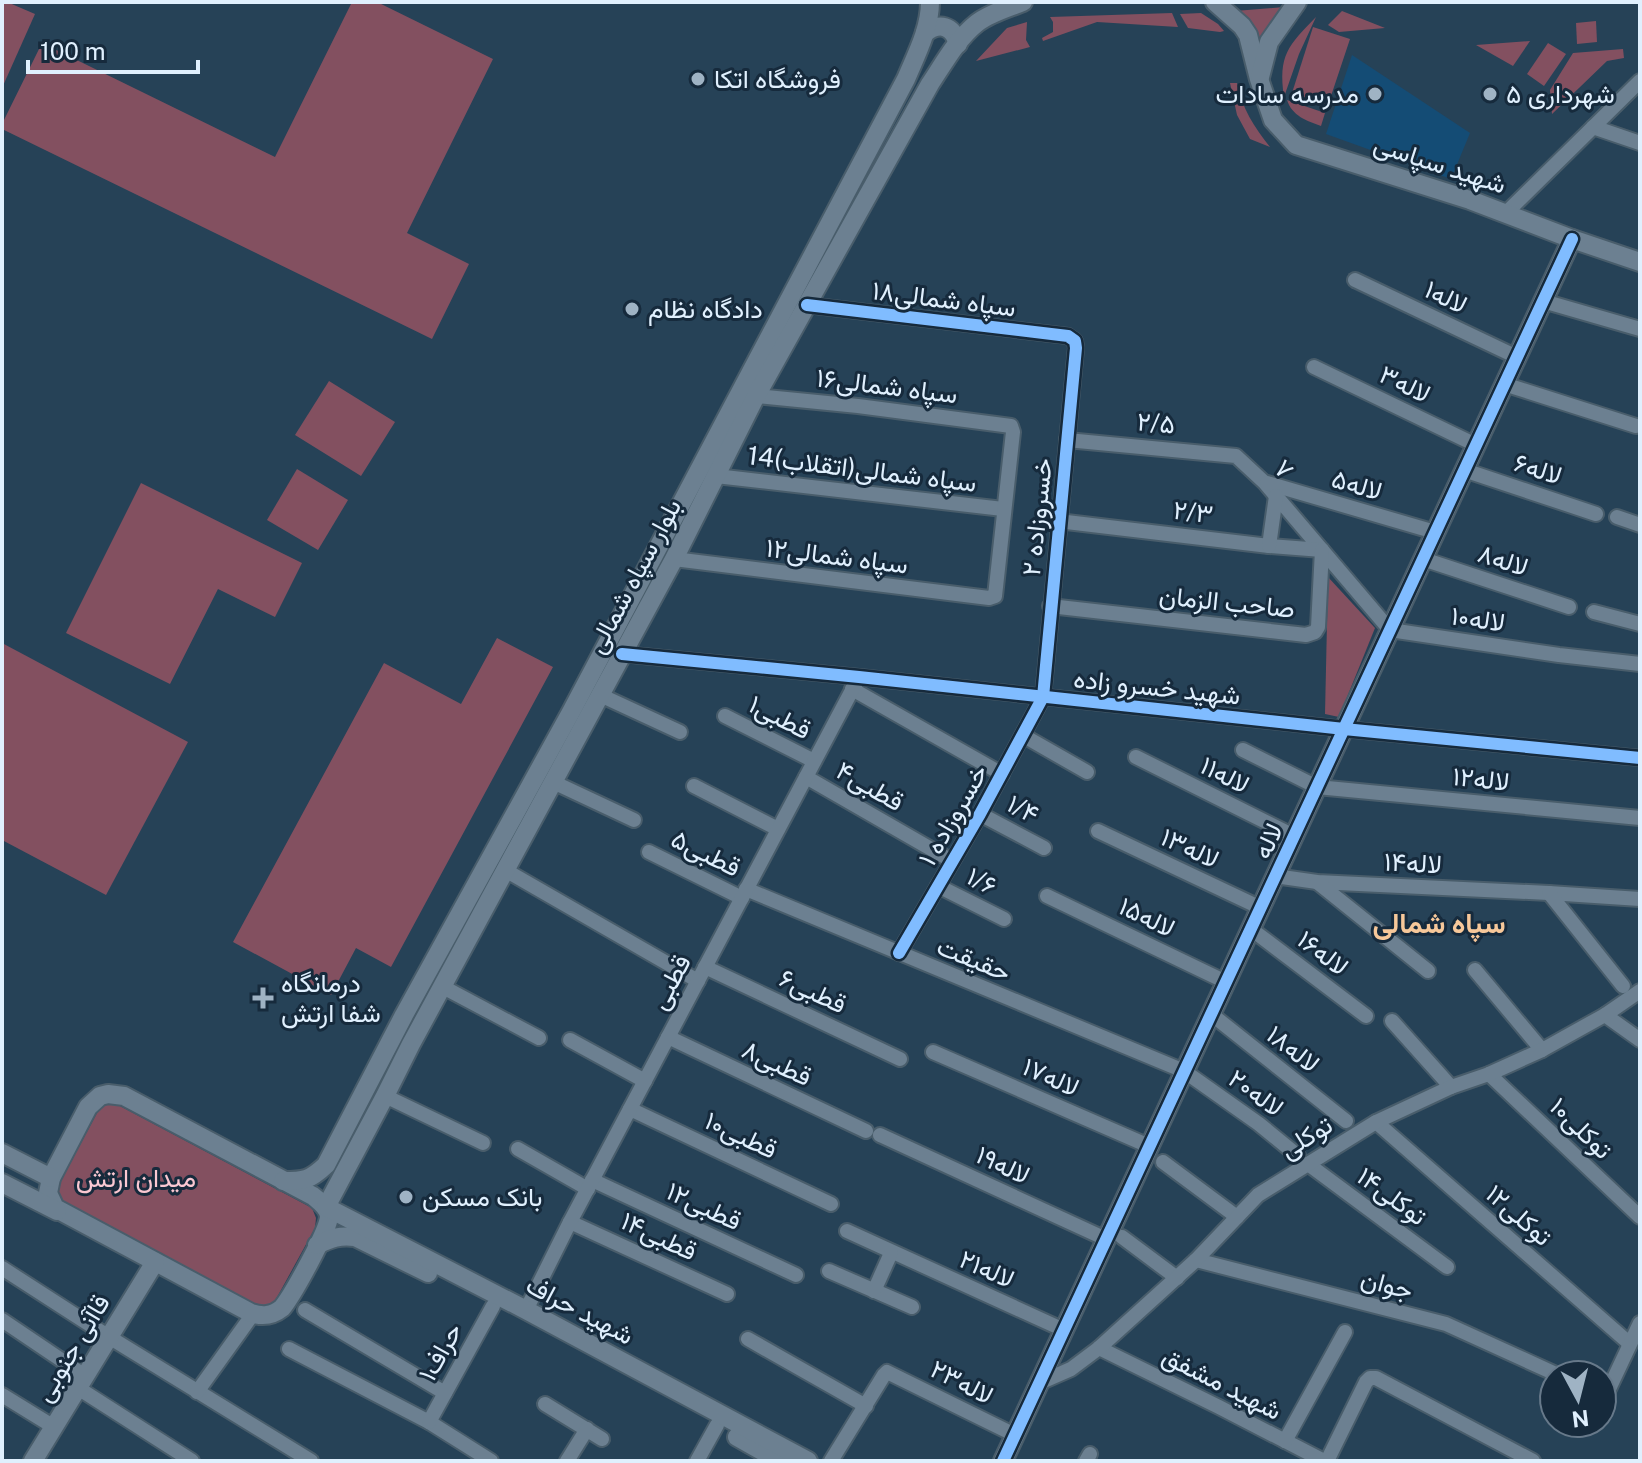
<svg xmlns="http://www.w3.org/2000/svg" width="1642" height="1463" font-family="'Public Sans',Vazirmatn,sans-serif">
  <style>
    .built { fill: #144c75 }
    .green { fill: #835060 }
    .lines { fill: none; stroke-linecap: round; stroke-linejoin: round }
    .street-casing { stroke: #495d6b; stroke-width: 18 }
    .secondary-casing { stroke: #495d6b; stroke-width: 22 }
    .street { stroke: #6c8091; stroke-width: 14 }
    .secondary { stroke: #6c8091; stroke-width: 18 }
    .cycleway-casing { stroke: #162a3c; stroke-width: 17 }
    .cycleway { stroke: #80bcff; stroke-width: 12 }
    .poi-dot { fill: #9fb3c4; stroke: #162a3c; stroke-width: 3 }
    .labels { text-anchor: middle; stroke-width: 6; stroke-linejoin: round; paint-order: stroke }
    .poi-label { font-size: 26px; fill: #e0f0fe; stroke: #162a3c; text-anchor: start }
    .street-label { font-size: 26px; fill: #e0f0fe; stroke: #162a3c }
    .park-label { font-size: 26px; fill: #fbc8d2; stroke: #162a3c }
    .neighbourhood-label { font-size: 28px; font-weight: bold; fill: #f7c89a; stroke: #162a3c }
  </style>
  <rect width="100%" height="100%" fill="#264257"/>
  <!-- built -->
  <path class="built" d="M1352,55L1470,133L1451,179L1326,134Z"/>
  <!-- green -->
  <g class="green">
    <path d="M2,2H7L35,14L2,88Z"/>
    <path d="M352,2H377L493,59L407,233L469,264L432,339L2,129V124L42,43L275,157Z"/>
    <path d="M1284,7L1259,47L1235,11Z"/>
    <path d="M1342,11L1385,28L1339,32L1328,25Z"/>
    <path d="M1172,13L1178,27L1097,22L1043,41L1042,38L1053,32V22L1050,17Z"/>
    <path d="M1201,13L1218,24L1224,31L1220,32L1188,28L1180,14Z"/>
    <path d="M1316,17L1299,54L1284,97C1278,55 1288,46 1316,17Z"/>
    <path d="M1596,21L1597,42L1577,44L1576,23Z"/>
    <path d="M1027,22L1026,40L1030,47L976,61L1007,28Z"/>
    <path d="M1313,27L1350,39L1328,105L1292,93Z"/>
    <path d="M1530,41L1513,66L1476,45Z"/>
    <path d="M1548,43L1566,54L1544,86L1527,74Z"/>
    <path d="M1623,49L1624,58L1607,61L1552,114L1550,90L1573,53Z"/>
    <path d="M1230,83H1237C1242,108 1254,127 1270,147L1250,139L1237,115Z"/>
    <path d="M1287,100L1325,113L1321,126C1307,121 1292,116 1287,100Z"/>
    <path d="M329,381L395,422L361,476L295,435Z"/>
    <path d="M297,469L348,500L318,550L267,520Z"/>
    <path d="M141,483L302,563L275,617L218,589L170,684L66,633Z"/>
    <path d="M1328,577L1375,628L1339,717L1325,714Z"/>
    <path d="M497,638L553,667L391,967L356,948L331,995L233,942L384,663L461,704Z"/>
    <path d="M2,643L188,742L106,895L2,840Z"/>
    <path d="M110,1104L120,1106L312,1208L316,1218L315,1228L275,1301L265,1306L255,1304L63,1201L58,1192L60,1182L97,1113L104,1105Z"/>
  </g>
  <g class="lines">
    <defs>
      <g id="street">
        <path d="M1593,127L1640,143"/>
        <path d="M1506,213L1640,81"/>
        <path d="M1355,280L1517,357"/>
        <path d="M1543,301L1640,329"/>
        <path d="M807,305L1068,336L1075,341L1076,348L1043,697L980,814L899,953"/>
        <path d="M1314,367L1476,445"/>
        <path d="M1504,384L1636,426"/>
        <path d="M1067,440L1236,456L1265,483L1390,630L1559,655L1640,664"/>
        <path d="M1464,470L1596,514"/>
        <path d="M716,476L1003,509"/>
        <path d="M1267,483L1435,532"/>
        <path d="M1617,517L1640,525"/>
        <path d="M1058,521L1269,546L1322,550"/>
        <path d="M1269,546L1276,496"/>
        <path d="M674,559L989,598L995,596L1013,432L1011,426L858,406L756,396"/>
        <path d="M1423,559L1569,607"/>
        <path d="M1050,606L1306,635L1315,632L1318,627L1322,550"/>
        <path d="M1594,612L1640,624"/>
        <path d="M622,654L859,677L1344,729L1640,758"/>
        <path d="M852,689L1002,774"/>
        <path d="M600,695L680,732"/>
        <path d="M725,716L814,761"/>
        <path d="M1024,736L1087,772"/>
        <path d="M1243,750L1317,787L1640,818"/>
        <path d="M1136,757L1294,836"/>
        <path d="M806,777L952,861"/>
        <path d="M553,782L634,820"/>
        <path d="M694,786L778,829"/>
        <path d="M980,814L1044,848"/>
        <path d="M1098,831L1261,908"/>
        <path d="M649,852L742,898"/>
        <path d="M505,870L698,981"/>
        <path d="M1275,876L1317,882L1549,893L1640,899"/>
        <path d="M1317,882L1428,971"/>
        <path d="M938,886L1004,919"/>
        <path d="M746,889L1184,1071L1259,1124L1298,1156"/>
        <path d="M1549,893L1623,986"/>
        <path d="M1047,896L1226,982"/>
        <path d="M1251,929L1366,1016"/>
        <path d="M705,967L900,1059"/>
        <path d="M1475,970L1542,1050"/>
        <path d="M443,987L539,1038"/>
        <path d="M1211,1014L1346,1121"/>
        <path d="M1605,1015L1640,1040"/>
        <path d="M1392,1021L1451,1087"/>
        <path d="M668,1037L866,1131"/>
        <path d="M570,1040L645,1081"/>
        <path d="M933,1052L1149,1146"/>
        <path d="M1489,1074L1640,1217"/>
        <path d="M385,1096L483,1143"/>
        <path d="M630,1109L831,1204"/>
        <path d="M1376,1122L1629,1343"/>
        <path d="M880,1135L1106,1239"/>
        <path d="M518,1149L588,1189"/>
        <path d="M1163,1162L1237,1217"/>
        <path d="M1308,1164L1447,1267"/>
        <path d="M592,1180L796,1275"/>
        <path d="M570,1222L727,1294"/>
        <path d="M847,1231L1064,1330"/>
        <path d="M1122,1237L1177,1278"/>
        <path d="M1196,1260L1446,1324L1558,1375"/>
        <path d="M2,1268L109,1337L311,1461"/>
        <path d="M829,1271L912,1307"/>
        <path d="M874,1291L891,1253"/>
        <path d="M305,1310L445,1393"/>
        <path d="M526,1310L570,1222L859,677"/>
        <path d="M2,1320L85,1376"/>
        <path d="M748,1339L866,1406"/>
        <path d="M1099,1348L1219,1407L1324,1461"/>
        <path d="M289,1349L429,1422L491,1461"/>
        <path d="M1039,1383L1071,1369L1099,1348L1196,1260L1258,1195L1376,1122L1451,1087L1489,1074L1542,1050L1605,1015L1640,991"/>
        <path d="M78,1388L192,1461"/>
        <path d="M197,1392L253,1314"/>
        <path d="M1602,1394H1605L1608,1391L1640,1323"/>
        <path d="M2,1395L54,1427"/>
        <path d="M545,1404L602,1439"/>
        <path d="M429,1422L493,1306"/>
        <path d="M1285,1441L1345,1332"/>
        <path d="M567,1461L587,1429"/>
        <path d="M697,1461L717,1425"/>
        <path d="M831,1461L884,1375L887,1372L1015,1435"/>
        <path d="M1086,1461L1090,1454"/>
        <path d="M1327,1461L1366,1382L1370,1378H1376L1533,1461"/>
      </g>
      <g id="secondary">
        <path d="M1215,2L1242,26L1248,35L1259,79L1273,120L1296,145L1470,200L1572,239L1640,262"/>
        <path d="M925,33C939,22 953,25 958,44"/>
        <path d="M1260,77L1269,42L1297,2"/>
        <path d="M108,1094L124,1096L313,1196C320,1202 328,1207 329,1216C329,1230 292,1296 282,1308C272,1316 263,1317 251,1313L55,1208L48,1193L51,1178L88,1107L100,1096Z"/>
        <path d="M2,1153L51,1178"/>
        <path d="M283,1181C305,1181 310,1180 326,1165L404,1015L571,712L906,79C916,55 930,29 930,2"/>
        <path d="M2,1183L57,1211"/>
        <path d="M317,1245C331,1238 340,1235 355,1237L428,1273"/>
        <path d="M737,1437L780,1461"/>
        <path d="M33,1461L155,1262"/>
        <path d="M808,1461L526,1310L326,1207L385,1096L411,1044L674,559L756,396L930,84C944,63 957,39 977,23C990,13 1008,8 1023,2"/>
        <path d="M1003,1461L1572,239"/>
      </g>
    </defs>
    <!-- street casing -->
    <use href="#street" class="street-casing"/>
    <!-- secondary casing -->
    <use href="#secondary" class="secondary-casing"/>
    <!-- street -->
    <use href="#street" class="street"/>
    <!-- secondary -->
    <use href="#secondary" class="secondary"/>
    <defs>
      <g id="cycleway">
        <path d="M807,305L1068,336L1075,341L1076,348L1043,697L980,814L899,953"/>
        <path d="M622,654L859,677L1344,729L1640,758"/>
        <path d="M1003,1461L1572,239"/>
      </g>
    </defs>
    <!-- cycleway casing -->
    <use href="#cycleway" class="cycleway-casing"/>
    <!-- cycleway -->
    <use href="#cycleway" class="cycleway"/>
  </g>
  <!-- markers -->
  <g class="poi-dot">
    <circle cx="698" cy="79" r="8"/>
    <circle cx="1375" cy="94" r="8"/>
    <circle cx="1490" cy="94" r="8"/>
    <circle cx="632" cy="309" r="8"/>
    <path d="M259 986h8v8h8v8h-8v8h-8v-8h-8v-8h8z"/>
    <circle cx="406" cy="1197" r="8"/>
  </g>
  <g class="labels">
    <!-- poi labels -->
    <g class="poi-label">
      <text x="714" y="88">فروشگاه اتکا</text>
      <text x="1359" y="103" text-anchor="end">مدرسه سادات</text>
      <text x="1506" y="103">شهرداری ۵</text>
      <text x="648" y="318">دادگاه نظام</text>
      <text x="281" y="992">درمانگاه<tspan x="281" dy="30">شفا ارتش</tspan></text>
      <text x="422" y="1206">بانک مسکن</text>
    </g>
    <!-- street labels -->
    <g class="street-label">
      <text transform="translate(1440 164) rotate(18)" y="9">شهید سپاسی</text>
      <text transform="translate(1446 297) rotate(26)" y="9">۱لاله</text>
      <text transform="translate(944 299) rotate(7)" y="9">سپاه شمالی۱۸</text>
      <text transform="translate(1405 384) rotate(26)" y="9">۳لاله</text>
      <text transform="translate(887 386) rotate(7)" y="9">سپاه شمالی۱۶</text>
      <text transform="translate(1156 423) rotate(5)" y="9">۲/۵</text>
      <text transform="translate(862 469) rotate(7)" y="9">14سپاه شمالی(اتقلاب)</text>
      <text transform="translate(1284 469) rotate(47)" y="9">۷</text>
      <text transform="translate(1538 469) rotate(18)" y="9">۶لاله</text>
      <text transform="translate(1357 485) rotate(16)" y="9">لاله۵</text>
      <text transform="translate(1193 512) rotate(7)" y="9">۲/۳</text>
      <text transform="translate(1037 517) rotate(-84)" y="9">خسروزاده ۲</text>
      <text transform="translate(837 556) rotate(7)" y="9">سپاه شمالی۱۲</text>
      <text transform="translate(1503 560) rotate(18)" y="9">لاله۸</text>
      <text transform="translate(634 576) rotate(-62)" y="9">بلوار سپاه شمالی</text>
      <text transform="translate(1227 602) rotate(6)" y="9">صاحب الزمان</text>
      <text transform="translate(1478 619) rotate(8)" y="9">لاله۱۰</text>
      <text transform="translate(1157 687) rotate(6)" y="9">شهید خسرو زاده</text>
      <text transform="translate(780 717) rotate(27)" y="9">قطبی۱</text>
      <text transform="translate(1225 775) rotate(27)" y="9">لاله۱۱</text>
      <text transform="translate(1481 779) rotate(6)" y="9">لاله۱۲</text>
      <text transform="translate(870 786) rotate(30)" y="9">قطبی۴</text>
      <text transform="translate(1023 809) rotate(28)" y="9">۱/۴</text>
      <text transform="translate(953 815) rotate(-60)" y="9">خسروزاده ۱</text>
      <text transform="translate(1268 841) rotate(-65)" y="9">لاله</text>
      <text transform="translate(1190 848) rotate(25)" y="9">لاله۱۳</text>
      <text transform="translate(706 853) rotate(26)" y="9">قطبی۵</text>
      <text transform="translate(1413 863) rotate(3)" y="9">لاله۱۴</text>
      <text transform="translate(982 881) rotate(27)" y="9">۱/۶</text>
      <text transform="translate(1147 917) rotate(26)" y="9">لاله۱۵</text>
      <text transform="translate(1323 953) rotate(37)" y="9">لاله۱۶</text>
      <text transform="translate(974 959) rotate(22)" y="9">حقیقت</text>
      <text transform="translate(670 982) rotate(-62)" y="9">قطبی</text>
      <text transform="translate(813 991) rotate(25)" y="9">قطبی۶</text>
      <text transform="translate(1293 1049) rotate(38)" y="9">لاله۱۸</text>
      <text transform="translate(777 1063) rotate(25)" y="9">قطبی۸</text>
      <text transform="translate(1051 1077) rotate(24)" y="9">لاله۱۷</text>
      <text transform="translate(1256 1093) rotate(36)" y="9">لاله۲۰</text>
      <text transform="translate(1581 1128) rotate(44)" y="9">۱۰توکلی</text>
      <text transform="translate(741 1135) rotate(25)" y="9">قطبی۱۰</text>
      <text transform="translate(1306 1137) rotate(-32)" y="9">توکلی</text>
      <text transform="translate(1003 1165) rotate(25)" y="9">لاله۱۹</text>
      <text transform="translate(1392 1196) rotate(36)" y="9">توکلی۱۴</text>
      <text transform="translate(704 1206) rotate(25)" y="9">قطبی۱۲</text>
      <text transform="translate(1519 1215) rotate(41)" y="9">توکلی۱۲</text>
      <text transform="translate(659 1236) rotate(25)" y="9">قطبی۱۴</text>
      <text transform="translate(987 1269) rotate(24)" y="9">لاله۲۱</text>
      <text transform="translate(1387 1284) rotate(15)" y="9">جوان</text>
      <text transform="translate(580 1310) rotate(28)" y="9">شهید حراف</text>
      <text transform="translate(72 1348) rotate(-59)" y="9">قاآنی جنوبی</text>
      <text transform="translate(440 1352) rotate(-61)" y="9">حراف۱</text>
      <text transform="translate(962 1382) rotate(27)" y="9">لاله۲۳</text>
      <text transform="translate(1222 1383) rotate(27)" y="9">شهید مشفق</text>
    </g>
    <!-- park labels -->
    <g class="park-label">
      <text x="136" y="1187">میدان ارتش</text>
    </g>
    <!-- neighbourhood labels -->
    <g class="neighbourhood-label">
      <text x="1439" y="933">سپاه شمالی</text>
    </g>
  </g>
  <!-- border -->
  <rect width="1642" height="1463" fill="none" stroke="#e0f0fe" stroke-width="8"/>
  <!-- north arrow -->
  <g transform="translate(1578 1399) rotate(173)"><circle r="38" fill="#162a3c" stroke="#67798a" stroke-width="2"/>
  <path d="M0-6L14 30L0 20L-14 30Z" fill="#9fb3c4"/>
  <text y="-12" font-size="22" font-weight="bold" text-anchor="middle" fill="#e0f0fe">N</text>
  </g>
  <!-- scale -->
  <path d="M28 60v12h170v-12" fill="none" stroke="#e0f0fe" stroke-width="4"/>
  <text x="40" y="60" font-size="24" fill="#e0f0fe" stroke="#162a3c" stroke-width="6" paint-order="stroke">100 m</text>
</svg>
